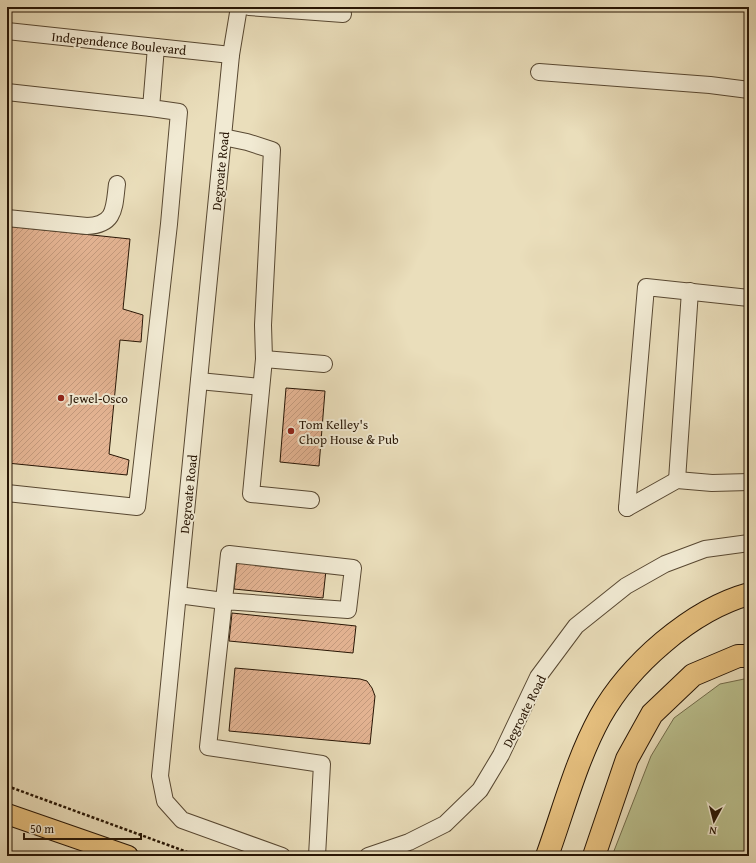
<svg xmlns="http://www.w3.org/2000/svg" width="756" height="863" font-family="'Gentium Book Plus',serif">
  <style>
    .grass { fill: #bac08e; stroke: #716b4a }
    .building { fill: url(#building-hatch); stroke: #281605 }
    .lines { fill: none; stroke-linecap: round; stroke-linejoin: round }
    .minor-casing { stroke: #584832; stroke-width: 18 }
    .major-casing { stroke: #281605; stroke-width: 22 }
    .highway-casing { stroke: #281605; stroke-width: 24 }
    .path { stroke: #281605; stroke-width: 2.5; stroke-dasharray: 3 2; stroke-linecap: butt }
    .minor { stroke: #f1ead3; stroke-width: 16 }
    .major { stroke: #e5bf7e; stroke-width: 20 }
    .highway { stroke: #e5bf7e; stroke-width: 22 }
    .poi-dot { fill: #8f2418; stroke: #f1ead3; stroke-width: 1.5 }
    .labels { text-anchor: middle; stroke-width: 4; stroke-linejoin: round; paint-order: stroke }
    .street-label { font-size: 13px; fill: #281605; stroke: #f1ead3 }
    .poi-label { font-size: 13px; fill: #281605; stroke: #f1ead3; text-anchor: start }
  </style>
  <defs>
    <pattern id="building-hatch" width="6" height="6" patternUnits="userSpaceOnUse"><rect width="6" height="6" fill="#e3b392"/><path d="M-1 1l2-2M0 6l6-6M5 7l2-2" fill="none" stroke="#c3997c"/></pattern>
  </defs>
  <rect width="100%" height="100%" fill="#eadebb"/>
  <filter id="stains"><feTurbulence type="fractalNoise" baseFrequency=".005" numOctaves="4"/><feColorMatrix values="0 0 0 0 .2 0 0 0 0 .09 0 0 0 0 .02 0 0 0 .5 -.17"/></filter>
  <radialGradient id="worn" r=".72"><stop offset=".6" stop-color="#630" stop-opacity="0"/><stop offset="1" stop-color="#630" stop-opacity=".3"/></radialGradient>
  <!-- grass -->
  <path class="grass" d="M749,678V856H612L651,756L674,718L720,684Z"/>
  <!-- building -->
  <g class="building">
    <path d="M7,226L130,239L123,309L143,315L141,342L120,340L109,454L129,460L127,475L7,463Z"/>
    <path d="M286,388L325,391L319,466L280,462Z"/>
    <path d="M237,562L326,570L323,598L234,589Z"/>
    <path d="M232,613L356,626L353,653L229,641Z"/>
    <path d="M235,668L360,679L367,681L372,688L375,696L370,744L229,731Z"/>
  </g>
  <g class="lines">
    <defs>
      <g id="minor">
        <path d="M239,7L231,55L160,776L165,801L182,820L282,856"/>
        <path d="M249,7L343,14"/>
        <path d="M7,31L231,55"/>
        <path d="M539,72L710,85L749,90"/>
        <path d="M7,92L151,108"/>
        <path d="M223,137L247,142L272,150L263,325L264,359"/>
        <path d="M7,218L87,226C116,225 114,207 117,184"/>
        <path d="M199,381L261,387"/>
        <path d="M677,480L690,291"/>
        <path d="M7,493L137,507L169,224L179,112L151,108L156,47"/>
        <path d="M311,500L251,494L264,359L324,364"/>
        <path d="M627,508L646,287L749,298"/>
        <path d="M627,508L677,480L712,483L749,482"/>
        <path d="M178,595L224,601L348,610L353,568L229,554L208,747L322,764L317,856"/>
        <path d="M368,856L409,842L445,824L480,790L501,755L538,677L576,626L626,586L665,564L705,549L749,543"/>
      </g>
      <path id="major" d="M7,814L128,856"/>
      <g id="highway">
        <path d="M547,856C564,809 576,761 600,717C629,665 691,610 749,594"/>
        <path d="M594,856L627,759L652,714L693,675L738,656H749"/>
      </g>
    </defs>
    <!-- minor casing -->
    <use href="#minor" class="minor-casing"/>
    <!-- major casing -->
    <use href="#major" class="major-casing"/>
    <!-- highway casing -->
    <use href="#highway" class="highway-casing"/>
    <!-- path -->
    <path class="path" d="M7,786L198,856"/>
    <!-- minor -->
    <use href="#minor" class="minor"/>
    <!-- major -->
    <use href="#major" class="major"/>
    <!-- highway -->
    <use href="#highway" class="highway"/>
  </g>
  <!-- markers -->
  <g class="poi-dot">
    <circle cx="61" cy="398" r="4"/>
    <circle cx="291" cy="431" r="4"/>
  </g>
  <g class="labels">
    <!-- street labels -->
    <g class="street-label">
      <text transform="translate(119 43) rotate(6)" y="5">Independence Boulevard</text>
      <text transform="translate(220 171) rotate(-84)" y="5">Degroate Road</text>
      <text transform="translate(188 494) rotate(-84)" y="5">Degroate Road</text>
      <text transform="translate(524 711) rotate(-63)" y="5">Degroate Road</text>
    </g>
    <!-- poi labels -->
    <g class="poi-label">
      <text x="69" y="403">Jewel-Osco</text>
      <text x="299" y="429">Tom Kelley's<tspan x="299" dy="15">Chop House &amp; Pub</tspan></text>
    </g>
  </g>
  <!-- margin -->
  <rect width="756" height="863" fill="none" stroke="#eadebb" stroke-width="24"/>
  <rect x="8" y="8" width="740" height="847" fill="none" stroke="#281605" stroke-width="2"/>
  <rect x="12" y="12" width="732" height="839" fill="none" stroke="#281605"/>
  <!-- north arrow -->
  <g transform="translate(714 821) rotate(187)" stroke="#f1ead3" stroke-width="3" paint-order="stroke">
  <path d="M0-3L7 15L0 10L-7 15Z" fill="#281605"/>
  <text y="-6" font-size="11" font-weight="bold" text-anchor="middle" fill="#281605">N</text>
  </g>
  <!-- scale -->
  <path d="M24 833v6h117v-6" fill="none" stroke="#281605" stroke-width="2"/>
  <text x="30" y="833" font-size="12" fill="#281605" stroke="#f1ead3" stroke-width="3" paint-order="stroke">50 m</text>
  <rect width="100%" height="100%" filter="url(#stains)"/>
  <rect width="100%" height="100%" fill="url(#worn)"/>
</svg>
